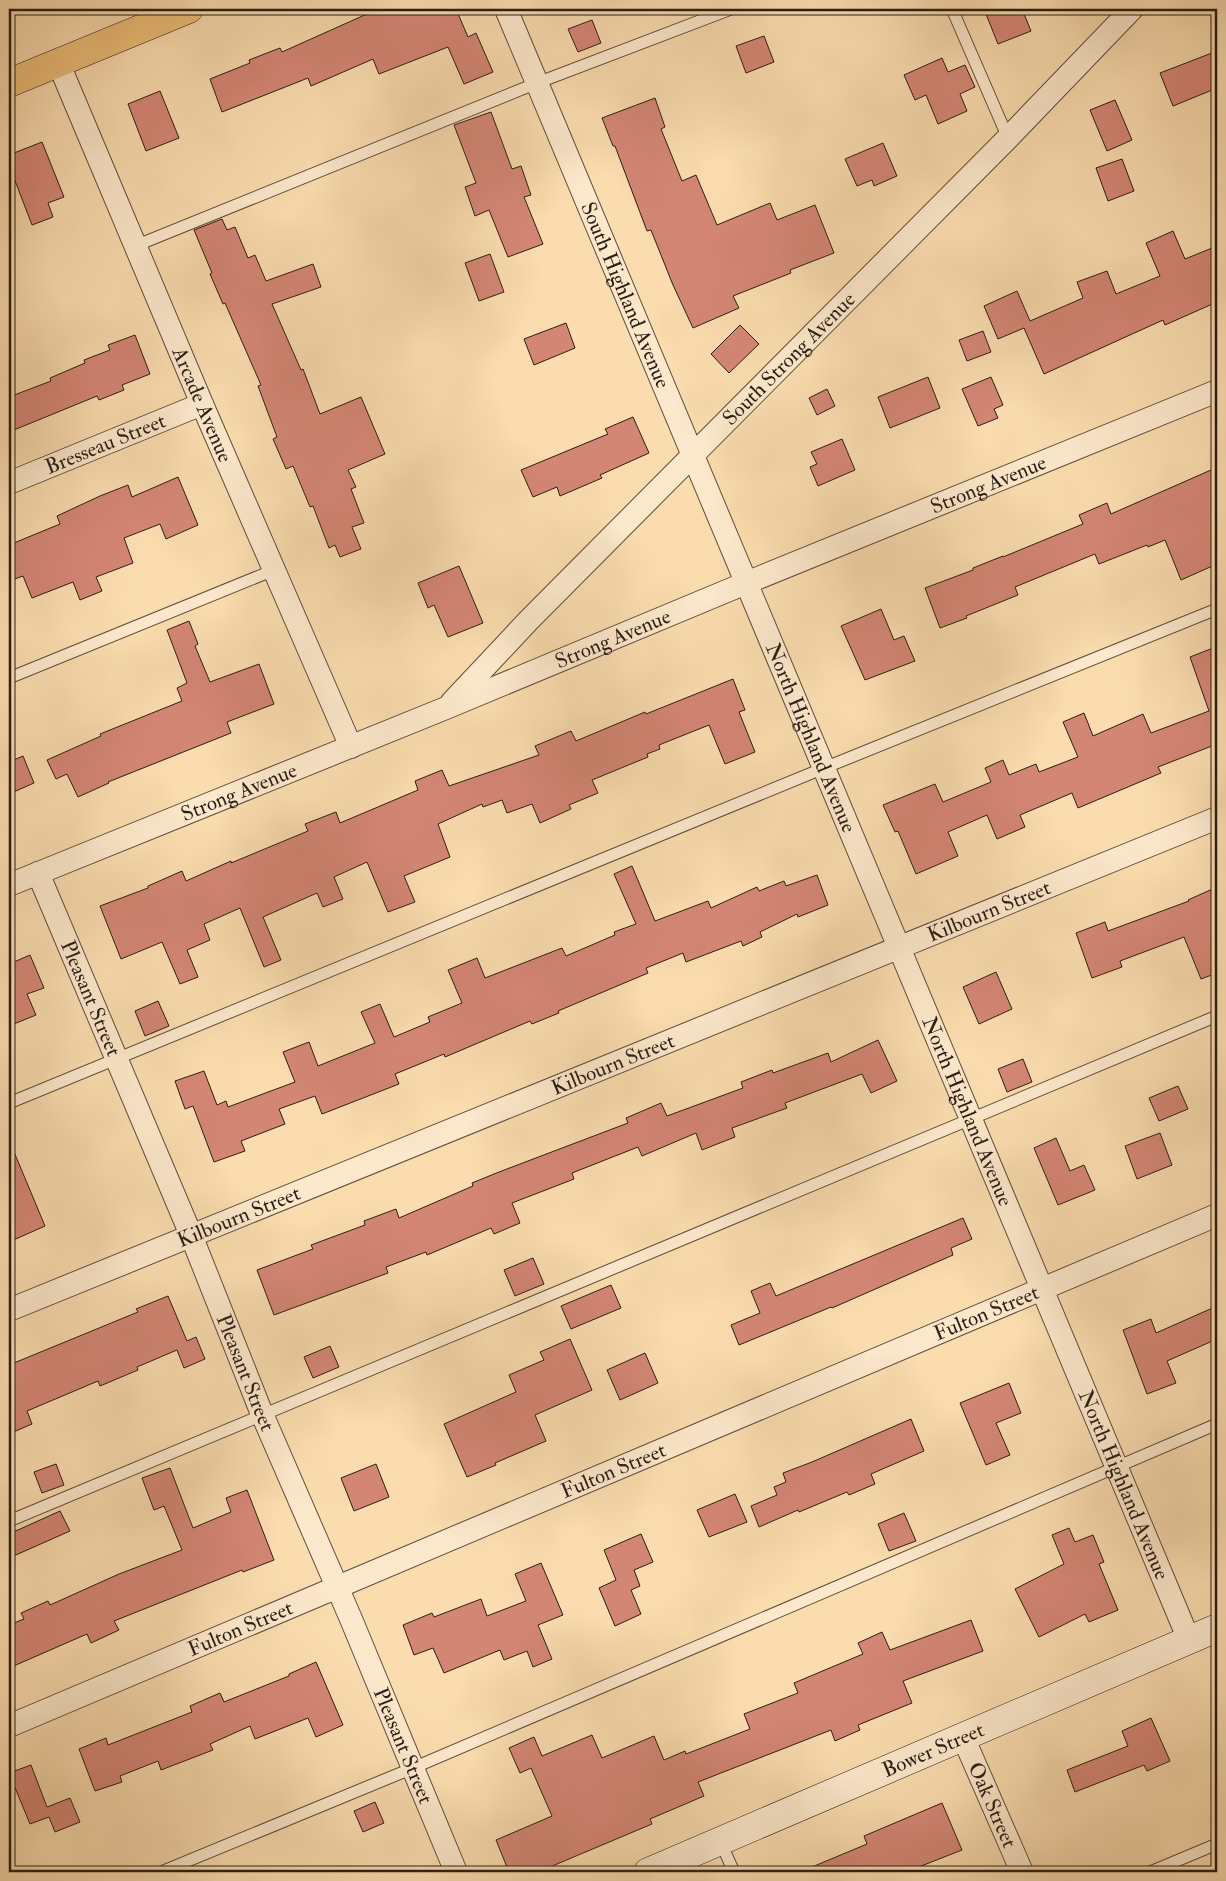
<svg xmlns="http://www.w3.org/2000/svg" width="1226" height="1881" font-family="'IM FELL Double Pica',serif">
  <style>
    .building { fill: #d48675; stroke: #2b1d15 }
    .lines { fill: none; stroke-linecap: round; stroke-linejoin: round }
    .lane-casing { stroke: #5f4d3c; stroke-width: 13 }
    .street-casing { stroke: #5f4d3c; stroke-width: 24 }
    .secondary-casing { stroke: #2b1d15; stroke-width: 29 }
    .primary-casing { stroke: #2b1d15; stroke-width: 29 }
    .lane { stroke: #fce8cb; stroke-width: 11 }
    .street { stroke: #fce8cb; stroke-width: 22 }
    .secondary { stroke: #fce8cb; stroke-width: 28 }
    .primary { stroke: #edbe78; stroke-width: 28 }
    .labels { text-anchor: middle; stroke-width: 4; stroke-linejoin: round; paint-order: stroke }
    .street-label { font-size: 21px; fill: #2b1d15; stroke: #fce8cb }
  </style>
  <rect width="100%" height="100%" fill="#fadcaf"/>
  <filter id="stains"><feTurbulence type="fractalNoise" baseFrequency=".004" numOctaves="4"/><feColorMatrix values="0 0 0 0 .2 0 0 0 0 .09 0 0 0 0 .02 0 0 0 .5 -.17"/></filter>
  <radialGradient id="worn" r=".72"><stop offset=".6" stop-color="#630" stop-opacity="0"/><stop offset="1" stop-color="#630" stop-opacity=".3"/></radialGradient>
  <!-- building -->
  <g class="building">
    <path d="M378,9H456L468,37L476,33L493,72L464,84L448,47L379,74L373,59L311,86L308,78L222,112L210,79L250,63L249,60L280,48L282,52Z"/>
    <path d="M984,9H1022L1031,31L998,44Z"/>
    <path d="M592,20L601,43L578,52L568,29Z"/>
    <path d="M764,36L774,62L746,73L736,46Z"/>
    <path d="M1217,51V88L1173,106L1160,73Z"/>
    <path d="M942,58L948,72L965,65L975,87L960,94L967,111L938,124L926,95L915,100L904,75Z"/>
    <path d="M160,91L179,138L146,151L128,104Z"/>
    <path d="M655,98L665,127L661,129L682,181L696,175L717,225L770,203L777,220L815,205L834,253L790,270L791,273L733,296L739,308L693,328L673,285L651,230L647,231L615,146H613L602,118Z"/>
    <path d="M1115,100L1132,140L1107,151L1090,110Z"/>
    <path d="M491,112L512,169L521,166L531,195L524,197L543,244L508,257L489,210L475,216L465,187L476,183L454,125Z"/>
    <path d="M42,142L64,197L48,203L53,217L32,225L9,165V155Z"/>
    <path d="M883,143L897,176L874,186L872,180L857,186L845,159Z"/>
    <path d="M1122,159L1134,191L1108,201L1096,168Z"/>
    <path d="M222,219L227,230L235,227L248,258L255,255L266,281L313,264L321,287L272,304L301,370L303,369L320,414L361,397L385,454L348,470L356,487L351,489L364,523L352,527L361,549L340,557L335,545L329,548L313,506L310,507L293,466L286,469L273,439L277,437L258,386L261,385L225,303L223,304L210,274L212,273L194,230Z"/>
    <path d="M1173,231L1185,259L1217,246V302L1165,325L1163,320L1044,374L1024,328L998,339L984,306L1017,291L1030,321L1083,298L1077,282L1107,271L1116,294L1160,276L1146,243Z"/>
    <path d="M490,254L504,292L479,301L465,263Z"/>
    <path d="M566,323L575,348L534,365L524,339Z"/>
    <path d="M740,325L759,344L729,373L711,354Z"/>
    <path d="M983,331L991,352L967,361L959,340Z"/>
    <path d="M135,335L150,374L122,385L124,390L99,400L97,396L9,432V397L51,381L50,378L85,363L84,360L110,350L108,345Z"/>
    <path d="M928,377L940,408L890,428L878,397Z"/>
    <path d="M991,377L1003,405L994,409L998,418L978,426L962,389Z"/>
    <path d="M827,389L835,406L817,415L809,398Z"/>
    <path d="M633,417L649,453L600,475L602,478L560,496L557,487L533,497L521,470L608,434L605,429Z"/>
    <path d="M842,439L855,470L818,486L810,467L817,464L811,452Z"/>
    <path d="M1211,470L1217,485V564L1181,580L1165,540L1148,547L1147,545L1099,564L1095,554L1015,587L1018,595L966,616L967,618L940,628L925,588L973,570V568L1003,556V557L1083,524L1079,515L1107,503L1111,514Z"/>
    <path d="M178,477L198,525L166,539L160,524L124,538L133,563L96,577L102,591L80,600L73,582L32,598L23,576L9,581V545L60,524L57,516L100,496L128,485L132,497Z"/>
    <path d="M459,566L483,623L448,637L434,605L428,608L418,583Z"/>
    <path d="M881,609L894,640L904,636L915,661L865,680L841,626Z"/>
    <path d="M189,621L198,644L195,646L210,682L259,664L274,704L227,722L231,733L108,782L109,783L78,797L67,774L56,779L47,760L101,736L100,734L182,701L177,688L187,683L167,630Z"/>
    <path d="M1213,648L1217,660V744L1158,767L1161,773L1078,808L1072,793L1020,815L1025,827L997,839L987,815L948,832L958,856L916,874L898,831L895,832L883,805L935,784L943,802L991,782L985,768L1003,760L1009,775L1036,764L1039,772L1078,757L1063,722L1084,713L1093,736L1143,714L1151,733L1209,711L1190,657Z"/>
    <path d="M733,679L745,710L739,712L755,752L725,764L709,725L659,745L660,749L647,754L648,757L592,780L598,793L569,805L571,809L540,823L532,804L507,813L502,800L483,807L482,804L438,824L450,857L404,876L415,902L388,912L367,862L334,877L343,899L323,907L317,893L263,917L281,960L264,967L240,908L204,924L210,940L187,950L198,977L180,984L162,942L121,959L100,906L148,888V886L182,871L186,881L231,861V863L308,831L305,824L336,812L340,823L418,790L415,781L442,770L449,786L539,755L535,746L571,731L576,741L645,712L646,714Z"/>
    <path d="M23,756L34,783L9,794V762Z"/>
    <path d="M632,866L655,921L708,901L711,908L757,887L759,891L784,881L786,886L817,875L828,905L798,917L797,914L760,932L762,937L743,946L741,941L686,962L683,953L646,968L648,973L558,1011L559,1013L532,1024L530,1021L445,1057L444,1054L395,1074L399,1084L322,1114L315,1096L279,1109L285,1124L241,1141L245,1151L214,1162L193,1106L185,1109L175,1081L204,1071L217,1105L226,1101L228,1107L295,1082L283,1052L309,1042L318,1066L375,1043L361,1012L380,1004L394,1037L430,1022L428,1017L462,1003L448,970L477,958L485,978L562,948L566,956L615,935L614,932L636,924L614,874Z"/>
    <path d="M1217,887V973L1201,979L1184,937L1120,961L1122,967L1092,978L1076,933L1105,922L1108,931L1189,901L1188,900Z"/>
    <path d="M9,951L14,962L30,955L44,988L27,994L36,1015L9,1026Z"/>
    <path d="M996,972L1012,1009L979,1024L963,987Z"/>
    <path d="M158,1001L169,1026L145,1036L135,1011Z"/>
    <path d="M878,1040L897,1081L871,1093L862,1074L785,1103L787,1108L732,1128L735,1137L702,1150L696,1133L642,1156L638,1147L572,1173L574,1179L512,1203L520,1223L494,1234L491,1228L427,1255L426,1252L386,1267L388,1273L274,1315L257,1270L313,1249L311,1245L365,1225L364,1221L396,1209L399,1218L473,1186L472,1183L499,1172L628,1123L626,1118L661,1103L667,1116L743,1088L741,1082L772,1070L773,1073L828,1053L831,1062Z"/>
    <path d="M1023,1059L1032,1082L1007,1092L998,1069Z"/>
    <path d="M1178,1086L1188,1109L1159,1121L1149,1098Z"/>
    <path d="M1160,1133L1172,1165L1137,1179L1125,1146Z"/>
    <path d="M1056,1138L1070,1171L1084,1165L1095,1190L1058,1205L1034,1148Z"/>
    <path d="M9,1140L45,1226L9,1242Z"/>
    <path d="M963,1218L972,1239L951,1248L953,1255L832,1308L831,1307L739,1345L731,1325L760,1313L751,1291L770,1283L776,1296Z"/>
    <path d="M533,1258L544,1284L515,1296L504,1270Z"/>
    <path d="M611,1285L621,1308L571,1329L561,1306Z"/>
    <path d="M168,1296L187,1341L196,1337L205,1359L184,1368L177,1350L137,1367L138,1370L100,1386L98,1381L27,1411L32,1424L9,1434V1365L138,1312L136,1309Z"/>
    <path d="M1217,1306V1339L1167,1361L1176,1383L1147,1394L1123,1330L1151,1319L1156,1333Z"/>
    <path d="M570,1339L592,1390L535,1415L546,1441L495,1463L496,1465L467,1477L444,1424L516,1392L509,1375L544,1360L540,1352Z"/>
    <path d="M330,1346L339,1367L313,1378L304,1357Z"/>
    <path d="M645,1353L658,1383L620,1400L607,1370Z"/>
    <path d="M1009,1383L1021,1413L996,1423L1010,1455L986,1465L960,1403Z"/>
    <path d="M911,1419L924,1451L871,1474L875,1484L849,1495L847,1492L799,1512L798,1510L759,1527L751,1506L777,1495L774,1487L786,1482L783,1473L812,1462Z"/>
    <path d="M56,1464L64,1485L42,1493L34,1472Z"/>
    <path d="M376,1464L389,1497L354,1511L341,1478Z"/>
    <path d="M170,1468L193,1528L231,1512L226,1498L247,1490L274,1560L243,1572L242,1570L114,1621L119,1630L91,1643L87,1634L9,1668V1625L24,1619L21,1613L48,1601L50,1605L119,1574L182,1550L164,1506L154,1510L142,1478Z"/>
    <path d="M735,1494L747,1522L709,1537L697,1510Z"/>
    <path d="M60,1511L70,1531L9,1558V1534Z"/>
    <path d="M904,1513L916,1541L889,1551L878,1524Z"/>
    <path d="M1069,1528L1075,1542L1093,1535L1104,1562L1099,1564L1118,1610L1089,1622L1085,1614L1039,1637L1015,1589L1064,1564L1052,1535Z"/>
    <path d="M641,1534L653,1562L634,1570L640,1586L631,1590L641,1614L615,1626L599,1588L616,1580L604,1550Z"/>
    <path d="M541,1563L563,1615L538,1625L552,1659L533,1667L527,1651L504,1660L500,1650L444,1673L433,1648L414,1655L403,1625L432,1613L434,1617L481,1599L487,1616L526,1601L515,1574Z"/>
    <path d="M971,1620L983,1651L903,1681L912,1703L858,1725L860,1730L835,1741L831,1730L698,1782L704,1796L650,1819L652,1824L538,1872H509L496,1840L552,1816L531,1768L520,1773L509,1748L534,1737L542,1756L592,1735L602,1758L654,1736L664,1760L685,1751L686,1754L750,1729L744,1714L798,1693L794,1683L863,1654L858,1643L882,1632L890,1650Z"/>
    <path d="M316,1662L343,1725L316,1737L308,1718L255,1739L250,1726L210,1744L213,1750L161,1770L158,1761L120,1776L122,1782L95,1791L79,1749L106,1738L108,1745L192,1712L190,1706L220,1693L224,1702L289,1676V1674Z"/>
    <path d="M1151,1718L1170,1761L1147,1771L1144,1765L1075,1792L1067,1770L1128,1746L1122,1731Z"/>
    <path d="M31,1765L47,1807L70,1798L80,1822L55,1832L49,1817L30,1824L9,1773Z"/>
    <path d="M375,1802L384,1823L363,1832L354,1811Z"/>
    <path d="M942,1803L962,1850L906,1872H800L867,1844L864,1836Z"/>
  </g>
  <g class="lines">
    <defs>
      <g id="lane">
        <path d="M952,9L1008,138"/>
        <path d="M135,246L537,83L731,9"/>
        <path d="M9,678L274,570"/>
        <path d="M9,1103L824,768L1217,609"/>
        <path d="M9,1521L1217,1016"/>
        <path d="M720,1841L734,1872"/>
        <path d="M161,1872L413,1768L1217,1424"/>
        <path d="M1150,1872L1217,1844"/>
      </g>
      <g id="street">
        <path id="s1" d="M506,9L1189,1640"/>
        <path id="s2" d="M58,62L202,404L351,747"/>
        <path id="s3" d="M9,483L202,404"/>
        <path id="s4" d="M452,702L529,620L1008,138L1132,9"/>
        <path id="s5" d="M38,873L191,1235L262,1414L351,1619L456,1872"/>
        <path id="s6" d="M9,885L446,708L746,583L1217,391"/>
        <path id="s7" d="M9,1310L1217,818"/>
        <path id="s8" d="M9,1726L1217,1215"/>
        <path id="s9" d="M963,1737L1022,1872"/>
      </g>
      <g id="secondary">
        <path id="s10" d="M648,1872L1217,1628"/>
      </g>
      <path id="primary" d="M9,83L189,9"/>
    </defs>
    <!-- lane casing -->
    <use href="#lane" class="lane-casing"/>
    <!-- street casing -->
    <use href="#street" class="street-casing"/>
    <!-- secondary casing -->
    <use href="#secondary" class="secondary-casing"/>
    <!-- primary casing -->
    <use href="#primary" class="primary-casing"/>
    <!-- lane -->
    <use href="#lane" class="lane"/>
    <!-- street -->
    <use href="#street" class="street"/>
    <!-- secondary -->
    <use href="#secondary" class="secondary"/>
    <!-- primary -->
    <use href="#primary" class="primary"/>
  </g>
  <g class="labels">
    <!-- street labels -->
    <g class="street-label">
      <text dy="7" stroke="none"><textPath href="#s1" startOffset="310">South Highland Avenue</textPath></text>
      <text dy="7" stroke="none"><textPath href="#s4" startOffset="481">South Strong Avenue</textPath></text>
      <text dy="7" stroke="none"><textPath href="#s2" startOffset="372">Arcade Avenue</textPath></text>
      <text dy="7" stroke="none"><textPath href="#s3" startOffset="104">Bresseau Street</textPath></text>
      <text dy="7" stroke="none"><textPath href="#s6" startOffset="1058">Strong Avenue</textPath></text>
      <text dy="7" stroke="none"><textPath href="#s6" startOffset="652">Strong Avenue</textPath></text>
      <text dy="7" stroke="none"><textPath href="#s1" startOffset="790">North Highland Avenue</textPath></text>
      <text dy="7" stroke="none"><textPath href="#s6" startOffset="248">Strong Avenue</textPath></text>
      <text dy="7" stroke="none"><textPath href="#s7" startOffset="1058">Kilbourn Street</textPath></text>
      <text dy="7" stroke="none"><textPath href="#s5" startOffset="136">Pleasant Street</textPath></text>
      <text dy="7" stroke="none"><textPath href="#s7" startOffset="652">Kilbourn Street</textPath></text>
      <text dy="7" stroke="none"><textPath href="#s1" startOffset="1195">North Highland Avenue</textPath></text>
      <text dy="7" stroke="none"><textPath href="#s7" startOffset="248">Kilbourn Street</textPath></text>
      <text dy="7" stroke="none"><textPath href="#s8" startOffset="1061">Fulton Street</textPath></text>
      <text dy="7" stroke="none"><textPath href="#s5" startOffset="541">Pleasant Street</textPath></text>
      <text dy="7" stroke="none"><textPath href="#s8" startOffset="656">Fulton Street</textPath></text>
      <text dy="7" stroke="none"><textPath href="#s1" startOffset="1600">North Highland Avenue</textPath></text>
      <text dy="7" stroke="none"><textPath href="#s8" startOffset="251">Fulton Street</textPath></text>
      <text dy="7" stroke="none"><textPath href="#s5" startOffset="946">Pleasant Street</textPath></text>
      <text dy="7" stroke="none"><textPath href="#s10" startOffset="310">Bower Street</textPath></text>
      <text dy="7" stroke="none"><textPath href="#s9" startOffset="74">Oak Street</textPath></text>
    </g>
  </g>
  <!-- margin -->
  <rect width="1226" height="1881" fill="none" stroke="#fadcaf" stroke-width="30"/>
  <rect x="10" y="10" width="1206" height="1861" fill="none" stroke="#2b1d15" stroke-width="2.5"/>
  <rect x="15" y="15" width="1196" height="1851" fill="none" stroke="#2b1d15"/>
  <rect width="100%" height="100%" filter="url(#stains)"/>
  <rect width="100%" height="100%" fill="url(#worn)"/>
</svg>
